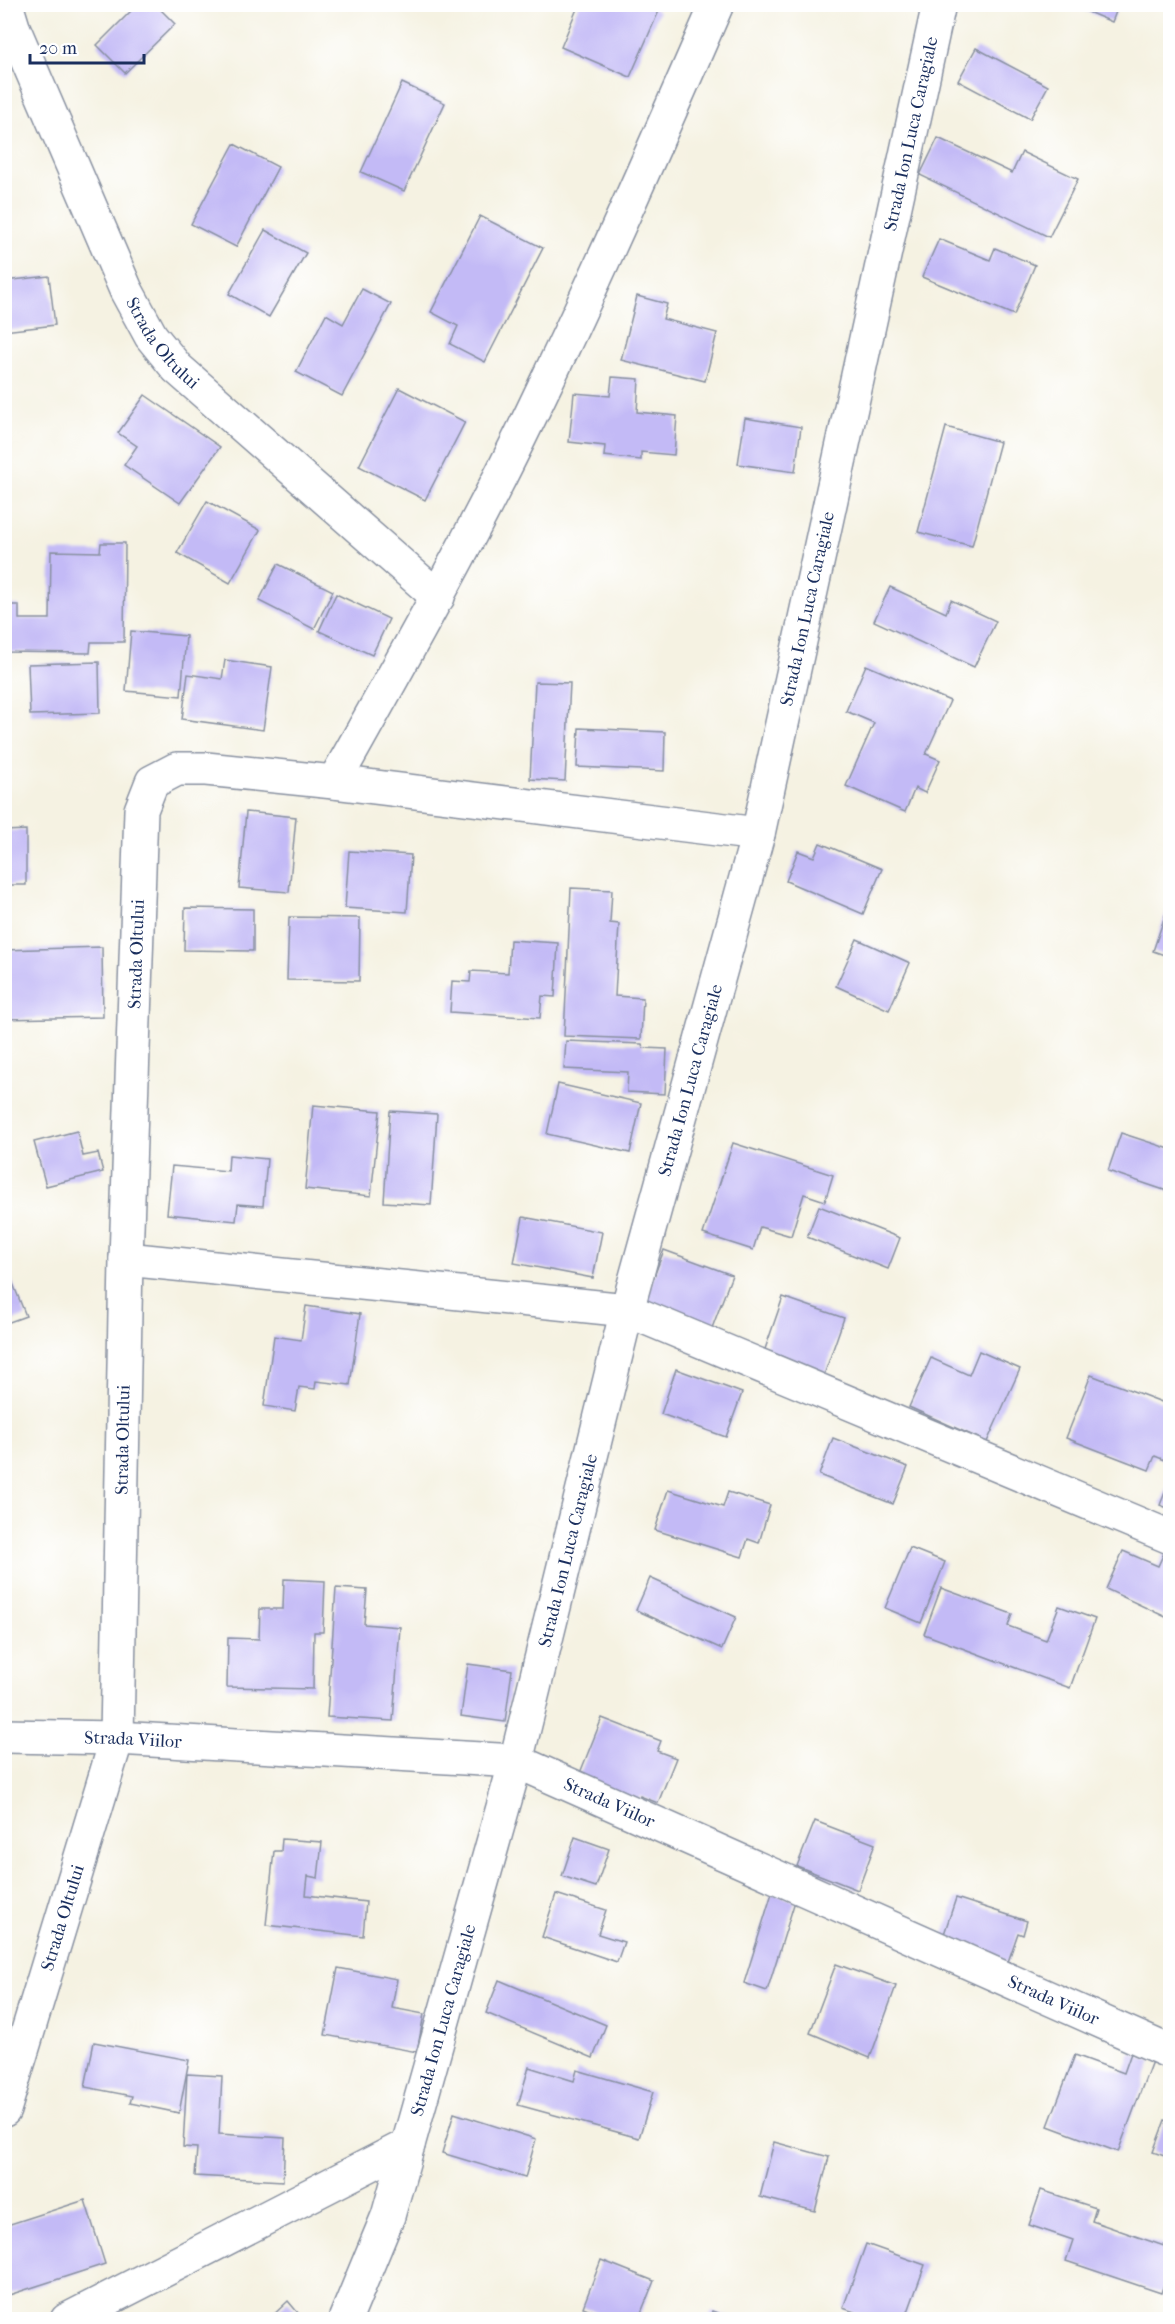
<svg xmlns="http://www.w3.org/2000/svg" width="1175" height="2324" font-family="'IM FELL French Canon',serif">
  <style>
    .building { fill: #c3baf6 }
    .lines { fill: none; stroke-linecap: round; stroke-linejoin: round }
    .minor-casing { stroke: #8890a0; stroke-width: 36 }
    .minor { stroke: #fff; stroke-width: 33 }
    .labels { text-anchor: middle; stroke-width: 4.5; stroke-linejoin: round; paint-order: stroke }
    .street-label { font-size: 18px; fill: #1b2f5e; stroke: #fff }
  </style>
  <rect width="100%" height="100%" fill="#fff"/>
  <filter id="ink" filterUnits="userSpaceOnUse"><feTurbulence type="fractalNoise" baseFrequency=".0167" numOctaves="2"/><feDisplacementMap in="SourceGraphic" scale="12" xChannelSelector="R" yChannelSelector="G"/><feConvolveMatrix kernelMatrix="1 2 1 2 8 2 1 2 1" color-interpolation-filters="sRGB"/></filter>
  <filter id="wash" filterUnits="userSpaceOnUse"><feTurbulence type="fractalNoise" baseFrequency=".008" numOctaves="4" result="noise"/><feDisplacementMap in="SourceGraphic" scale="24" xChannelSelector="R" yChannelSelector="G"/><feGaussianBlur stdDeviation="1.35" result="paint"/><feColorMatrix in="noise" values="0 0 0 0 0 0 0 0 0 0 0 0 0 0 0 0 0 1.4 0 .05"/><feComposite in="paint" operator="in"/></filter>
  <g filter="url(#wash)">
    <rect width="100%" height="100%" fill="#f5f2e2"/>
    <g id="blocks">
      <!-- building -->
      <g class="building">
        <path d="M138,4H155L175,24L125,73L97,45Z"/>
        <path d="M579,4H643L659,11L630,77L561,47Z"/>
        <path d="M1069,4H1119L1112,22Z"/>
        <path d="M976,48L1048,86L1030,119L958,81Z"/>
        <path d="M402,83L445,103L404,191L361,172Z"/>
        <path d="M938,138L1012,173L1022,152L1078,179L1049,237L920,175Z"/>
        <path d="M234,144L278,167L236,247L191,224Z"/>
        <path d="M4,172L9,203L4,204Z"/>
        <path d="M480,216L543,248L485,362L450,344L458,326L431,312Z"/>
        <path d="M265,230L306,253L269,317L229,294Z"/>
        <path d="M939,239L990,260L995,248L1035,265L1014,315L922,277Z"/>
        <path d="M49,276L55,325L4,331V281Z"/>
        <path d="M362,289L391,304L342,396L296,372L326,314L343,324Z"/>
        <path d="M637,296L667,304L663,319L717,333L705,381L621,360Z"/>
        <path d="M612,377L639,379L637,412L677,416L674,455L641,452V460L604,456L605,446L569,442L574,393L610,396Z"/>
        <path d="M399,388L465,422L425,500L359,466Z"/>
        <path d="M145,395L220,447L180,503L124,465L137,446L118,433Z"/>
        <path d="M745,418L801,427L795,472L738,464Z"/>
        <path d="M946,427L1000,442L972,546L918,532Z"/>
        <path d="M207,501L260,530L230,583L177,553Z"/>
        <path d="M101,543H125L124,642H91L90,653L4,652V605H19V619H50L51,551L100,552Z"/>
        <path d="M278,564L333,591L314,629L259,601Z"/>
        <path d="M890,587L946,613L951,600L996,621L974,667L874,621Z"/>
        <path d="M336,594L389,619L372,655L319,631Z"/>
        <path d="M131,631L186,636L181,696L126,691Z"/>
        <path d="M225,660L272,667L263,730L182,719L188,674L222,679Z"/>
        <path d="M99,662L100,713L30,715L28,664Z"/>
        <path d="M866,665L950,701L926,754L940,760L925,793L915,788L905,812L846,786L874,723L846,711Z"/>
        <path d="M535,682L570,683L565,781L530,779Z"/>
        <path d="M579,728L665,732L664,771L577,767Z"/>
        <path d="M246,812L296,817L289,892L239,888Z"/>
        <path d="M26,830V885H4V831Z"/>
        <path d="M820,843L882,869L863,914L786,881L798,851L814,857Z"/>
        <path d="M349,851L411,855L407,912L345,908Z"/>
        <path d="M571,888L612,890L610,923L619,924L615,996L643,998L641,1039L564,1036Z"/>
        <path d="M1170,901V957L1153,951Z"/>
        <path d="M185,908L253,909V951L184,950Z"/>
        <path d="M289,917L360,918L359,981L287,980Z"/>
        <path d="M857,939L910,963L889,1010L836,986Z"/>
        <path d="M510,940L558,943L555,997L542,996L540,1018L450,1012L452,981L470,982L471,971L508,973Z"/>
        <path d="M102,947L103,1017L4,1019V950Z"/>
        <path d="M566,1041L642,1044L643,1048L667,1049L665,1094L627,1092L628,1072L564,1069Z"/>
        <path d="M558,1084L641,1103L630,1153L547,1134Z"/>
        <path d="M313,1105L380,1111L371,1196L305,1189Z"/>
        <path d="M390,1111L437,1114L431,1205L384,1202Z"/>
        <path d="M77,1131L83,1156L98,1153L103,1172L46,1186L34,1142Z"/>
        <path d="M1121,1133L1170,1149V1180L1167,1191L1108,1171Z"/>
        <path d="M733,1143L833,1175L825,1201L804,1194L791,1236L760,1227L753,1250L703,1234Z"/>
        <path d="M229,1155L267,1159L263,1206L238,1204L236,1221L167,1214L172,1166L228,1171Z"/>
        <path d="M819,1206L900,1238L888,1269L807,1237Z"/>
        <path d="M523,1217L602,1232L593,1278L514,1263Z"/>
        <path d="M664,1250L732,1275L712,1328L644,1303Z"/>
        <path d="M4,1261L26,1316L4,1324Z"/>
        <path d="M783,1297L844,1318L824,1375L763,1355Z"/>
        <path d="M306,1306L360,1314L350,1385L316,1381L315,1389L299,1387L295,1411L264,1406L274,1336L301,1340Z"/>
        <path d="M979,1351L1020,1369L987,1442L909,1407L931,1358L969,1375Z"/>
        <path d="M676,1369L742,1393L726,1437L661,1414Z"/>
        <path d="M1091,1375L1167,1404L1163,1413L1170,1416V1452L1167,1461L1155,1456L1149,1470L1066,1438Z"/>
        <path d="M833,1438L908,1467L893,1504L819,1475Z"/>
        <path d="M1170,1480V1509L1160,1505Z"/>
        <path d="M668,1490L723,1507L728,1492L770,1505L759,1543L748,1539L742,1557L655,1530Z"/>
        <path d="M910,1548L945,1562L921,1623L885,1608Z"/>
        <path d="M1123,1551L1158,1566L1164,1553L1170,1555V1619L1106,1589Z"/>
        <path d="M650,1578L736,1617L722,1649L636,1610Z"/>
        <path d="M284,1579L325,1581L323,1632H314L313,1689L227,1687L228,1638L259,1639L260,1609H283Z"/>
        <path d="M336,1588L367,1590L364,1624L400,1627L393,1721L327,1717Z"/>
        <path d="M941,1588L1012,1614L1008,1626L1046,1640L1059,1606L1095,1619L1070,1688L924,1634Z"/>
        <path d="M468,1664L512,1670L505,1722L461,1716Z"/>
        <path d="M602,1718L661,1741L657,1751L676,1758L658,1803L640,1796L637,1802L578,1778Z"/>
        <path d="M815,1821L875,1844L858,1890L797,1866Z"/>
        <path d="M575,1837L609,1849L596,1887L562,1876Z"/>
        <path d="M282,1839L322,1842L318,1878L308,1876L306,1895L366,1902L363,1936L266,1925L274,1851H281Z"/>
        <path d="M772,1893L795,1901L767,1991L744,1983Z"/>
        <path d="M556,1894L606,1910L598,1934L624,1942L617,1962L542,1937Z"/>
        <path d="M956,1898L1027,1921L1023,1935L1018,1933L1008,1962L942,1940Z"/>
        <path d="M836,1964L896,1986L870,2058L810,2033Z"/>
        <path d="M338,1968L397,1979L392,2008L424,2014L417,2052L325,2035Z"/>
        <path d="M499,1980L606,2025L593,2058L486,2013Z"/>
        <path d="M94,2042L189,2060L179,2113L130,2103L132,2096L85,2087Z"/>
        <path d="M1131,2053L1152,2061L1118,2152L1048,2126L1075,2055L1124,2073Z"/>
        <path d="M529,2067L574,2081L577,2070L653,2092L639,2138L518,2105Z"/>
        <path d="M187,2074L222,2076L219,2134L285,2138L283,2181L195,2176L197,2148L183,2147Z"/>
        <path d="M454,2113L536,2139L525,2178L442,2153Z"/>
        <path d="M1165,2120L1170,2122V2158L1153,2152Z"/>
        <path d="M774,2142L829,2157L815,2211L760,2197Z"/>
        <path d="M1041,2190L1096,2208L1092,2221L1170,2248V2267L1161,2293L1066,2261L1073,2240L1029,2225Z"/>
        <path d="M85,2200L105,2264L9,2295L4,2280V2254L8,2253L4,2241V2226Z"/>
        <path d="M866,2244L925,2265L905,2320H877L843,2308Z"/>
        <path d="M601,2260L654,2281L638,2320H616L583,2307Z"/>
        <path d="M288,2301L304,2320H268Z"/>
        <path d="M712,2311L734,2319V2320H709Z"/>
      </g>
    </g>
  </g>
  <g filter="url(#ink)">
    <use href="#blocks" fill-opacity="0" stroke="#8890a0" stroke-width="1.5"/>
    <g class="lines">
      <defs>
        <g id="minor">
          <path id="s1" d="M6,4L13,27L126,290L151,336L177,368L438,597"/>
          <path d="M334,782C407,652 481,521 545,385C605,260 661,132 717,4"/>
          <path d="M126,1259L627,1310L1170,1537"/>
          <path id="s2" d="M4,1736L117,1738L516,1761L1170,2052"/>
          <path id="s3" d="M4,2110L117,1738L126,1259L141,810L152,782L177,769H206L334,782L758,834"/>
          <path d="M67,2320L408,2145"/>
          <path id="s4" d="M345,2320L388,2216L516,1761L627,1310L758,834L939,4"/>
        </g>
      </defs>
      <!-- minor casing -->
      <use href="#minor" class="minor-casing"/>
      <!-- minor -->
      <use href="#minor" class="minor"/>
    </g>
  </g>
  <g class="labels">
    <!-- street labels -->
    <g class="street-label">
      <text dy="6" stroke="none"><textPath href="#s4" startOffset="2260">Strada Ion Luca Caragiale</textPath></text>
      <text dy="6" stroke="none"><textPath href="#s1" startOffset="375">Strada Oltului</textPath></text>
      <text dy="6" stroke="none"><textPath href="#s4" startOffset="1774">Strada Ion Luca Caragiale</textPath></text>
      <text dy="6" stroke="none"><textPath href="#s3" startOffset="1173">Strada Oltului</textPath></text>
      <text dy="6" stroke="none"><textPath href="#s4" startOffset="1288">Strada Ion Luca Caragiale</textPath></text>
      <text dy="6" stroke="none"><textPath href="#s3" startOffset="687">Strada Oltului</textPath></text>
      <text dy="6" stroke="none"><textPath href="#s4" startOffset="802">Strada Ion Luca Caragiale</textPath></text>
      <text dy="6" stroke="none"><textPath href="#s2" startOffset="129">Strada Viilor</textPath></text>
      <text dy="6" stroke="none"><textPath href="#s2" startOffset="615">Strada Viilor</textPath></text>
      <text dy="6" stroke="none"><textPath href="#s3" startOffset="201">Strada Oltului</textPath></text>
      <text dy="6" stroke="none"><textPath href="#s2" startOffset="1101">Strada Viilor</textPath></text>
      <text dy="6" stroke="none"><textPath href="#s4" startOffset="316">Strada Ion Luca Caragiale</textPath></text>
    </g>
  </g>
  <!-- margin -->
  <rect width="1175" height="2324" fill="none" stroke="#fff" stroke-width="24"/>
  <!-- scale -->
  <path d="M30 54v9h114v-9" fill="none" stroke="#1b2f5e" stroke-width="3"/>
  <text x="39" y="54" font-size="18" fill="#1b2f5e" stroke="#ffffff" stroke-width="4.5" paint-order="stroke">20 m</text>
</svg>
